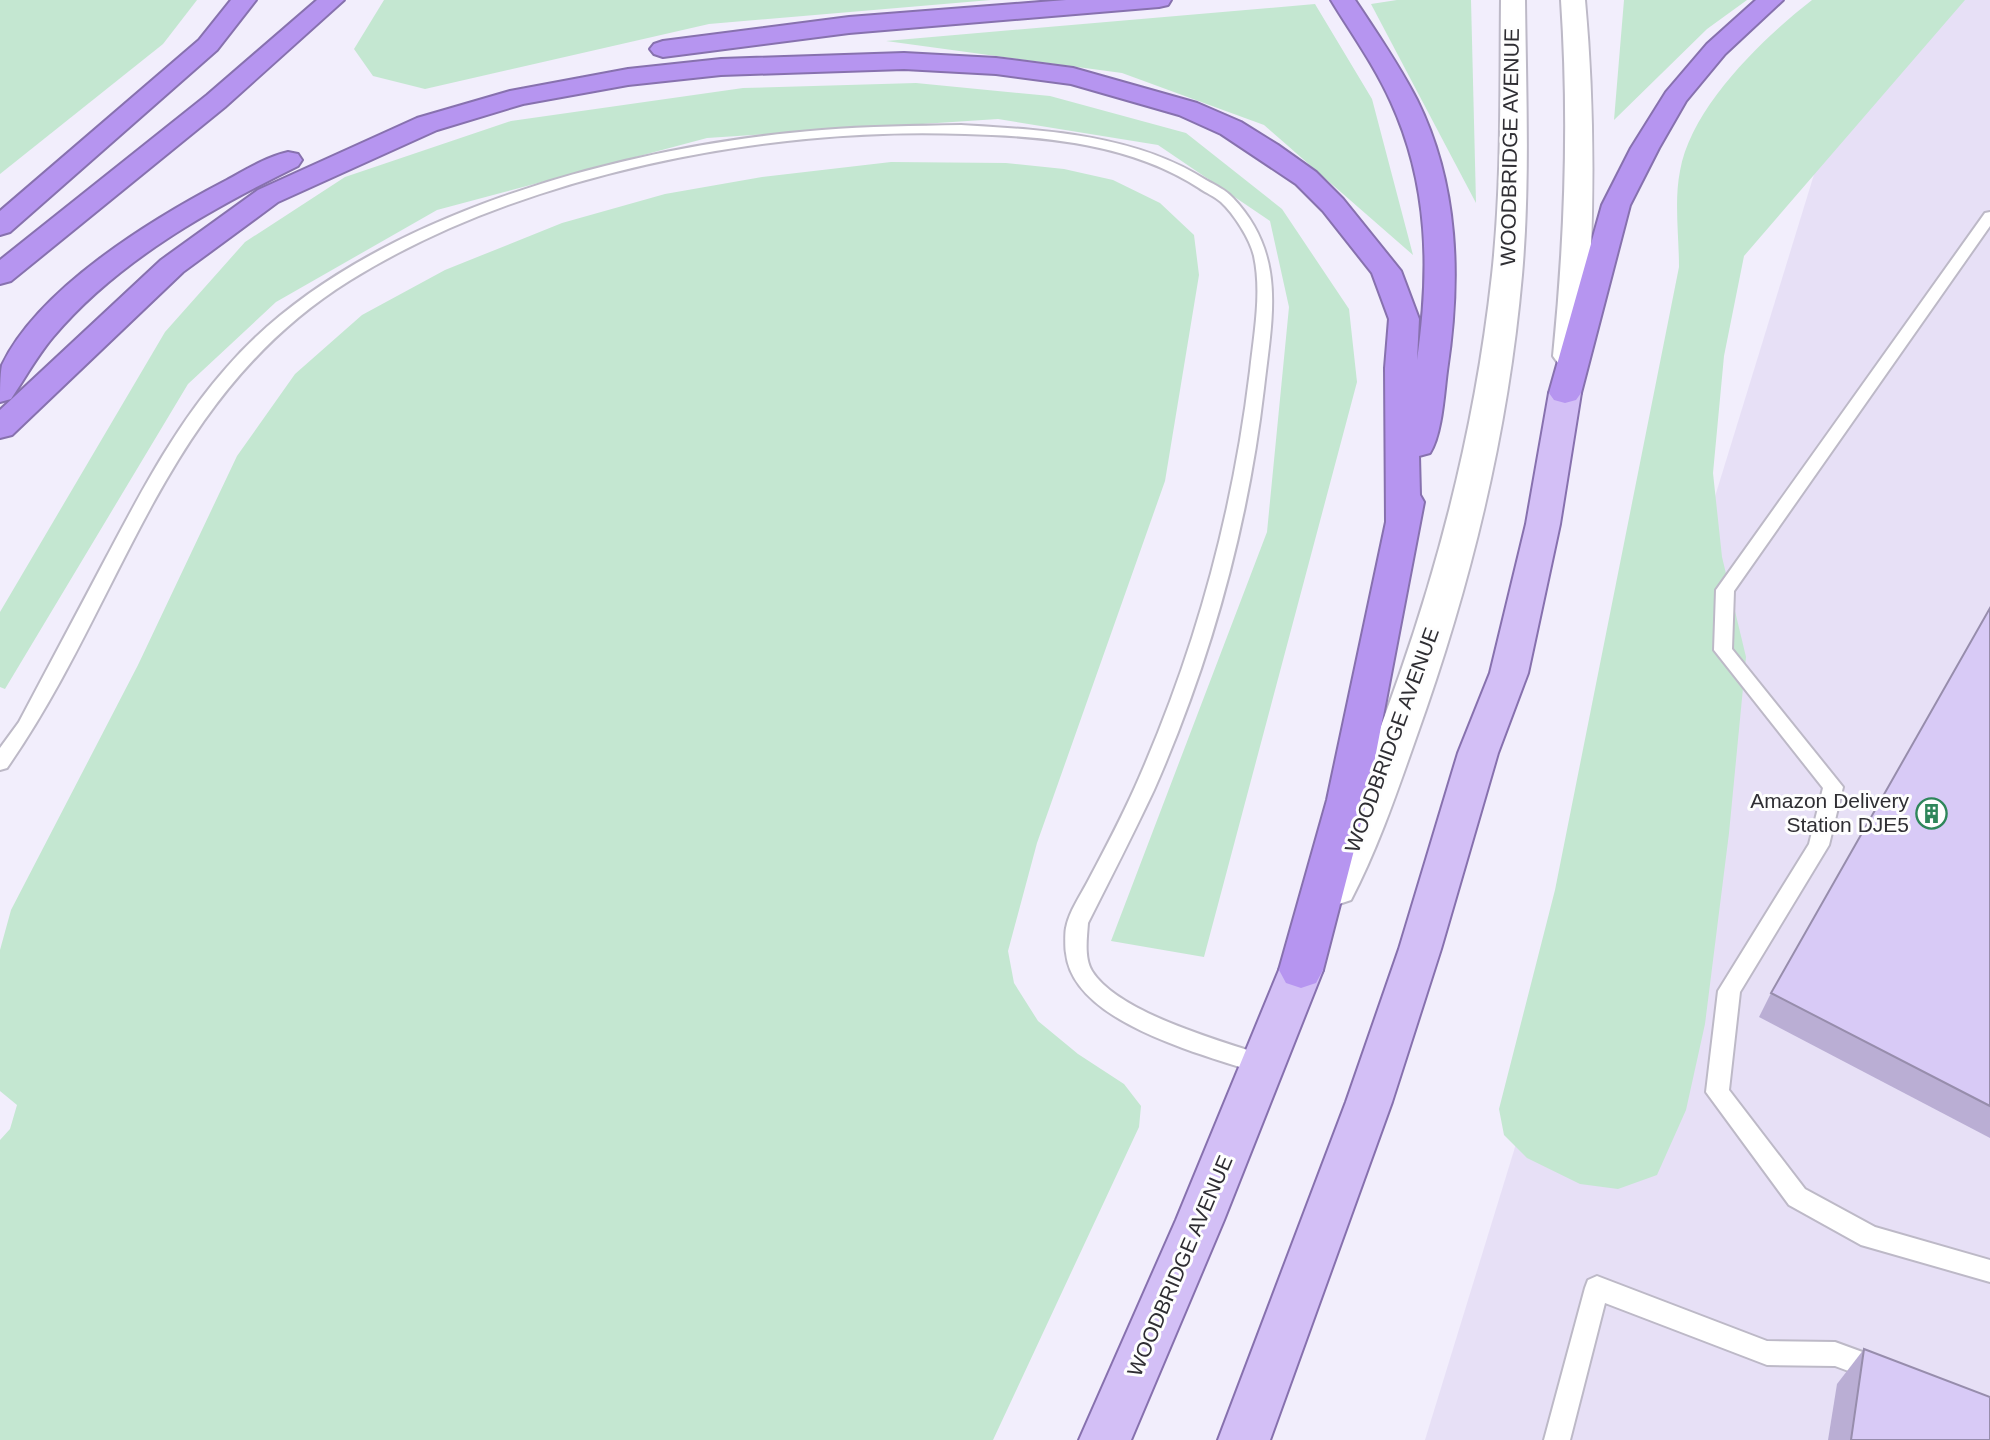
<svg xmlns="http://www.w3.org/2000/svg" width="1990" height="1440" font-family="Helvetica,sans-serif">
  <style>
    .built { fill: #e7e0f6 }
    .green { fill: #c4e7d1 }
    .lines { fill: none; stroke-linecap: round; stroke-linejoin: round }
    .lane-casing { stroke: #bdb9c7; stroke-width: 4 }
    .secondary-casing { stroke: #bdb9c7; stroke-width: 4 }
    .primary-casing { stroke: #8771ae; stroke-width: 4 }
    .highway-casing { stroke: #8771ae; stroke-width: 4 }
    .lane { fill: #fff; fill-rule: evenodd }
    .secondary { fill: #fff; fill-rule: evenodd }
    .primary { fill: #d3bff6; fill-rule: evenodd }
    .highway { fill: #b695f0; fill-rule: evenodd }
    .wall { fill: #baaed4 }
    .building { fill: #d8caf6; stroke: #978dac; stroke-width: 2 }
    .labels { text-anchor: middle; stroke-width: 6; stroke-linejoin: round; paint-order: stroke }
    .street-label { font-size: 21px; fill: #2f2e33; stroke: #fefefe }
    .poi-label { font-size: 21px; fill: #2f2e33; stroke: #fefefe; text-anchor: end }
  </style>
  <rect width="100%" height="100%" fill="#f2eefc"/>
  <!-- built -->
  <path class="built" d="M1946,0H1990V1440H1425L1832,116Z"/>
  <!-- green -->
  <g class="green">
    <path d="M0,0H197L163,44L0,174Z"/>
    <path d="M384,0H991L709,24L425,89L373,76L354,49Z"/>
    <path d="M1397,0H1471L1476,203L1371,4Z"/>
    <path d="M1624,0H1747L1707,29L1614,120Z"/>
    <path d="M1812,0H1965L1744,256L1724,356L1713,473L1722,557L1746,657L1729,833L1705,1024L1686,1110L1657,1175L1618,1189L1580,1184L1527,1158L1504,1135L1499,1109L1555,890L1679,267C1679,236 1674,201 1680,171C1691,107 1763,38 1812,0Z"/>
    <path d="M1315,4L1372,99L1413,255L1264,125L1122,73L886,41Z"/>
    <path d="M916,83L1050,96L1186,133L1282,209L1349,309L1357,382L1204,957L1111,941L1267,532L1289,307L1270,221L1158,145L998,119L707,138L437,210L276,302L188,384L5,689L0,687V612L165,332L245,242L345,177L511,121L743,88Z"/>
    <path d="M891,162L1006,163L1064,169L1113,180L1160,203L1194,235L1199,275L1165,481L1037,843L1008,951L1014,983L1038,1021L1078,1054L1124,1084L1141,1106L1139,1127L993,1440H0V1140L10,1129L17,1105L0,1091V950L11,910L138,665L237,456L295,374L362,315L445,270L562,223L665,194L762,177Z"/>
  </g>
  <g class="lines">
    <defs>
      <g id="lane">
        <path d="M961,125C1044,130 1134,134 1206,180C1215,185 1226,190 1233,198C1287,255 1272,317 1264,388C1248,526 1210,663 1154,790C1133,835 1110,879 1088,923C1087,938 1084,958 1092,971C1119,1014 1225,1042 1272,1058L1275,1065L1272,1072L1264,1075C1207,1055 1073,1024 1066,953C1065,949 1065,932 1066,928C1069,912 1080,896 1088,881C1106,847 1124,813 1139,778C1196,648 1233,512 1250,371C1254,334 1262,293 1254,256C1250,239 1234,214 1221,202C1214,196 1206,193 1199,188C1131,144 1045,136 965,134C766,126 519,175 349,281C162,398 125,599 7,768L0,770V748L19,722C48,667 78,611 107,556C142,490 177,423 227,367C359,215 628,145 822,130C868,126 915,126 961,125Z"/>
        <path d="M1990,212V226L1734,591L1732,649L1843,787L1829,845L1740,992L1729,1090L1805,1189L1875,1227L1990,1260V1282L1861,1245L1789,1205L1706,1092L1718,991L1809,844L1823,788L1714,650L1716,590L1985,213Z"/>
        <path d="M1597,1276L1767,1341L1835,1342L1887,1361L1891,1370L1887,1379L1878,1382L1835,1366L1767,1365L1605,1303L1570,1440H1544L1585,1288L1588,1280Z"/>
      </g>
      <g id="secondary">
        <path d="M1501,0H1525C1526,91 1530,184 1522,275C1508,434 1470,588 1416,738C1397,792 1378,848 1351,900L1336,905L1321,900L1315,888C1403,688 1468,493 1492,275C1502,184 1500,92 1501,0Z"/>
        <path d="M1561,0H1585C1596,119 1594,237 1585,356L1580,363L1569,365L1558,363L1553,356C1565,237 1569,119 1561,0Z"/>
      </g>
      <g id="primary">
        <path d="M1565,383L1576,386L1581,393L1560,524L1528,673L1498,753L1441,949L1392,1102L1270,1440H1218L1346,1102L1399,949L1458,753L1490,673L1526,524L1549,393L1554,386Z"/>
        <path d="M1301,952L1316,957L1323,970L1224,1220L1131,1440H1079L1176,1220L1279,970L1286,957Z"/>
      </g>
      <g id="highway">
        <path d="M231,0H256L217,50L10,232L0,235V211L199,40Z"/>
        <path d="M317,0H344L225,107L11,281L0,284V260L207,95Z"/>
        <path d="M1066,0H1171L1168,5L1159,7L849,33L663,57L654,54L650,49L654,44L663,41L849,17Z"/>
        <path d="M1331,0H1355C1377,33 1399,65 1417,100C1459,185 1461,279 1447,371C1444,394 1442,434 1430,453L1419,456L1420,495L1424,502L1367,800L1323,970L1316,983L1301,988L1286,983L1279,970L1327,800L1386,522L1385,368L1389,319L1372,273L1323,211L1296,184L1221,134L1179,115L1071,84L996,74L904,69L721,75L628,85L523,104L437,130L278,202L183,272L12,435L0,438V410L161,260L258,190L417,118L510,91L628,69L721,59L904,53L996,58L1073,68L1197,103L1241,122L1278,145L1316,172L1343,199L1401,271L1419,319L1417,360C1430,271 1429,185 1391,102C1375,66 1351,33 1331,0Z"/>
        <path d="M1756,0H1783L1725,54L1686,101L1659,148L1630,205L1581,393L1576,400L1565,403L1554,400L1549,393L1602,205L1631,148L1666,92L1707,44Z"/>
        <path d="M288,152L298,154L302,160L298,166C209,210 118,260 53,337C37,356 25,378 11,399L0,402C0,391 0,375 2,365C39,288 152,219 225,181C245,170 266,157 288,152Z"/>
      </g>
    </defs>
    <!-- lane casing -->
    <use href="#lane" class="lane-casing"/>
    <!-- secondary casing -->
    <use href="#secondary" class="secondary-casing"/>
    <!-- primary casing -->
    <use href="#primary" class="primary-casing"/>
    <!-- highway casing -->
    <use href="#highway" class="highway-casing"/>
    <!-- lane -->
    <use href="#lane" class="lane"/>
    <!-- secondary -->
    <use href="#secondary" class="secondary"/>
    <!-- primary -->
    <use href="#primary" class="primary"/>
    <!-- highway -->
    <use href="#highway" class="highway"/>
  </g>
  <!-- wall -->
  <g class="wall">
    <path d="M1990,608V1138L1759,1017L1771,993Z"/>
    <path d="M1864,1349L1990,1440H1828L1837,1384Z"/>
  </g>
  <!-- building -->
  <g class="building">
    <path d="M1990,608V1106L1771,993Z"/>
    <path d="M1864,1349L1990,1397V1440H1851Z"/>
  </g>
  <!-- icons -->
  <defs>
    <symbol id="building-ring" viewBox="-11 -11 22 22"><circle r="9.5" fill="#fefefe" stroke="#2e865a" stroke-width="1.5"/><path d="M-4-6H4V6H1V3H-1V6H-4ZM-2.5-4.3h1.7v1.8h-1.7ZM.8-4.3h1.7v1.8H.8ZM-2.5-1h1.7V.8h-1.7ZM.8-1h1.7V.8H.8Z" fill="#2e865a"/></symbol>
  </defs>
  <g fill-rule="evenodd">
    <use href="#building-ring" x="1914" y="796" width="35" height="35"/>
  </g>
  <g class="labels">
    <!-- street labels -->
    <g class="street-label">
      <text transform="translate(1510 147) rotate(-89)" y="7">WOODBRIDGE AVENUE</text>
      <text transform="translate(1392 740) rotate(-70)" y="7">WOODBRIDGE AVENUE</text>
      <text transform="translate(1180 1266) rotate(-67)" y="7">WOODBRIDGE AVENUE</text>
    </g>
    <!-- poi labels -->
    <g class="poi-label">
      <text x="1909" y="808">Amazon Delivery<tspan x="1909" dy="24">Station DJE5</tspan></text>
    </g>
  </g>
</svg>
